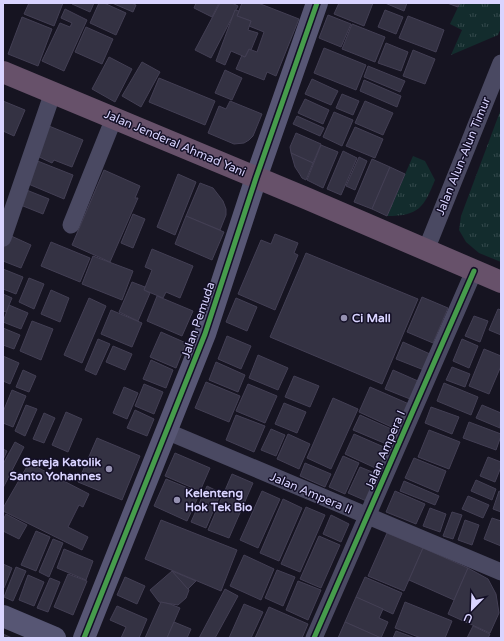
<svg xmlns="http://www.w3.org/2000/svg" width="504" height="641" font-family="'Varela Round',sans-serif">
  <style>
    .park { fill: url(#park-tufts) }
    .building { fill: #343243; stroke: #433f54 }
    .lines { fill: none; stroke-linecap: round; stroke-linejoin: round }
    .street { stroke: #4a4962; stroke-width: 17 }
    .secondary { stroke: #575674; stroke-width: 22 }
    .highway { stroke: #67516a; stroke-width: 22 }
    .cycleway-casing { stroke: #130f26; stroke-width: 8 }
    .cycleway { stroke: #469c4c; stroke-width: 5 }
    .poi-dot { fill: #9591b1; stroke: #130f26; stroke-width: 1.5 }
    .labels { text-anchor: middle; stroke-width: 3; stroke-linejoin: round; paint-order: stroke }
    .street-label { font-size: 12px; fill: #d9d4ff; stroke: #130f26 }
    .poi-label { font-size: 12px; font-weight: bold; fill: #d9d4ff; stroke: #130f26; text-anchor: start }
  </style>
  <defs>
    <pattern id="park-tufts" width="24" height="20" patternUnits="userSpaceOnUse"><rect width="24" height="20" fill="#132c2d"/><path d="M3 7l-1-3M5 7V3M7 7l1-3M15 17l-1-3M17 17v-4M19 17l1-3" fill="none" stroke="#354a4c"/></pattern>
  </defs>
  <rect width="100%" height="100%" fill="#161421"/>
  <!-- park -->
  <g class="park">
    <path d="M460,3H500L501,5V28L498,35L451,55L462,30L450,24Z"/>
    <path d="M501,109V262L479,253L466,242L459,230L461,216Z"/>
    <path d="M413,156L425,161L435,180C424,207 419,216 387,216Z"/>
  </g>
  <!-- building -->
  <g class="building">
    <path d="M29,3H63L54,26L24,14Z"/>
    <path d="M72,3H94L90,12L72,4Z"/>
    <path d="M99,3H104L126,13L116,35L90,23Z"/>
    <path d="M112,3H131L136,5L133,12Z"/>
    <path d="M196,3H219L212,17L194,8Z"/>
    <path d="M220,3H232L238,6L211,58L195,50Z"/>
    <path d="M242,3H258L299,19L276,76L267,72L264,80L236,69L242,55L245,57L249,49L257,52L264,32L249,26L251,21L237,16Z"/>
    <path d="M339,3H373L364,26L334,14Z"/>
    <path d="M385,3H407L404,11Z"/>
    <path d="M447,3H460L458,7Z"/>
    <path d="M65,9L87,20L64,71L42,61L60,23L70,27L72,23L61,18Z"/>
    <path d="M235,10L239,11L237,16L251,21L248,30L258,33L251,50L249,49L245,57L231,51L225,65L216,61Z"/>
    <path d="M385,10L403,17L396,34L378,27Z"/>
    <path d="M328,15L351,24L341,47L319,38Z"/>
    <path d="M408,16L444,30L436,52L399,38Z"/>
    <path d="M22,17L52,29L38,66L8,54Z"/>
    <path d="M352,24L385,37L375,62L342,49Z"/>
    <path d="M86,27L113,39L102,64L75,52Z"/>
    <path d="M386,43L408,52L401,71L378,63Z"/>
    <path d="M324,48L366,65L356,90L314,73Z"/>
    <path d="M413,50L435,59L425,84L403,76Z"/>
    <path d="M109,57L132,69L115,102L92,89Z"/>
    <path d="M142,62L160,72L141,107L122,96Z"/>
    <path d="M368,66L405,81L400,92L364,77Z"/>
    <path d="M225,70L242,78L232,100L215,93Z"/>
    <path d="M159,78L215,101L205,125L149,102Z"/>
    <path d="M312,79L338,91L331,105L305,94Z"/>
    <path d="M364,80L401,96L397,107L360,91Z"/>
    <path d="M342,94L359,101L353,115L336,108Z"/>
    <path d="M305,99L329,110L323,124L298,113Z"/>
    <path d="M3,101L25,110L14,136L3,131Z"/>
    <path d="M230,101L262,114L253,136L249,140L244,143L234,144L208,133L219,106L226,109Z"/>
    <path d="M365,101L393,113L383,135L355,123Z"/>
    <path d="M334,112L353,120L342,146L323,137Z"/>
    <path d="M297,116L324,128L320,136L293,124Z"/>
    <path d="M49,126L83,140L72,167L54,160L52,163L37,156Z"/>
    <path d="M355,127L383,139L375,158L346,146Z"/>
    <path d="M296,133L321,144L313,163L291,153L290,147Z"/>
    <path d="M321,145L338,152L323,188L307,180Z"/>
    <path d="M343,151L357,158L341,195L327,189Z"/>
    <path d="M291,153L313,163L306,180L302,178L299,173L295,167Z"/>
    <path d="M359,157L367,161L355,190L346,186Z"/>
    <path d="M372,159L390,167L372,209L354,202Z"/>
    <path d="M35,160L73,175L64,199L26,183Z"/>
    <path d="M390,167L405,174L387,216L372,209Z"/>
    <path d="M104,170L140,186L135,198H138L110,262L72,245Z"/>
    <path d="M178,174L196,182L175,235L157,227Z"/>
    <path d="M200,183L213,188L223,201L226,209V215L220,230L186,216Z"/>
    <path d="M24,189L49,199L43,214L18,204Z"/>
    <path d="M133,214L145,219L133,248L121,243Z"/>
    <path d="M186,216L224,232L212,260L175,244Z"/>
    <path d="M275,234L298,243L294,253L298,255L275,310L238,294L261,240L271,244Z"/>
    <path d="M9,235L31,245L21,268L3,261V249Z"/>
    <path d="M51,242L90,258L80,282L41,266Z"/>
    <path d="M152,249L193,266L180,298L166,292L163,298L144,290L152,270L145,267Z"/>
    <path d="M306,253L418,299L382,384L270,337Z"/>
    <path d="M93,256L133,271L122,300L82,284Z"/>
    <path d="M3,269L23,277L16,294L3,289Z"/>
    <path d="M29,278L44,284L34,309L19,302Z"/>
    <path d="M132,282L145,287L144,290L150,293L138,321L119,312Z"/>
    <path d="M51,290L69,298L60,322L41,314Z"/>
    <path d="M3,294L12,298L6,312L3,311Z"/>
    <path d="M157,296L193,311L182,336L147,321Z"/>
    <path d="M422,297L448,308L433,343L407,332Z"/>
    <path d="M89,298L106,306L82,363L64,355Z"/>
    <path d="M236,298L257,307L247,331L226,322Z"/>
    <path d="M9,305L28,313L21,329L3,322Z"/>
    <path d="M498,309L501,310V335L489,330Z"/>
    <path d="M111,310L142,323L132,347L101,334Z"/>
    <path d="M474,316L488,321L480,342L465,336Z"/>
    <path d="M32,321L53,329L41,360L20,351Z"/>
    <path d="M3,328L20,335L14,349L3,345Z"/>
    <path d="M161,332L186,343L176,368L150,357Z"/>
    <path d="M227,336L251,346L241,369L218,359Z"/>
    <path d="M98,339L110,344L96,375L85,370Z"/>
    <path d="M462,339L478,346L469,368L453,361Z"/>
    <path d="M403,342L430,354L424,370L396,359Z"/>
    <path d="M113,346L132,354L125,370L106,362Z"/>
    <path d="M484,349L501,356V366L489,394L469,386Z"/>
    <path d="M258,355L288,368L278,390L249,378Z"/>
    <path d="M3,356L19,363L10,384L3,381Z"/>
    <path d="M151,360L173,370L166,388L143,379Z"/>
    <path d="M216,362L245,375L238,392L209,380Z"/>
    <path d="M452,367L470,374L465,387L446,380Z"/>
    <path d="M23,370L36,376L29,392L16,387Z"/>
    <path d="M393,370L418,381L410,399L385,389Z"/>
    <path d="M294,376L319,386L310,407L285,397Z"/>
    <path d="M206,382L240,396L229,422L195,408Z"/>
    <path d="M444,383L478,397L471,415L437,401Z"/>
    <path d="M144,384L163,392L154,414L135,406Z"/>
    <path d="M248,384L277,396L265,423L236,411Z"/>
    <path d="M124,387L138,393L127,419L113,413Z"/>
    <path d="M370,387L409,404L398,430L359,412Z"/>
    <path d="M12,390L26,396L13,427L3,423V412Z"/>
    <path d="M333,398L358,409L331,469L307,458Z"/>
    <path d="M284,403L306,412L297,433L275,424Z"/>
    <path d="M26,405L37,409L25,436L15,431Z"/>
    <path d="M482,405L501,413L500,428L476,418Z"/>
    <path d="M431,407L459,417L452,434L425,423Z"/>
    <path d="M135,410L154,419L147,436L127,428Z"/>
    <path d="M66,412L82,419L68,452L52,445Z"/>
    <path d="M44,413L55,418L44,443L33,439Z"/>
    <path d="M236,415L265,426L254,452L226,440Z"/>
    <path d="M360,415L398,432L391,446L353,430Z"/>
    <path d="M469,422L501,434V436L496,450L463,438Z"/>
    <path d="M271,429L285,435L276,456L261,450Z"/>
    <path d="M429,430L460,442L449,469L418,457Z"/>
    <path d="M288,434L310,444L299,469L277,459Z"/>
    <path d="M354,434L393,451L384,472L345,454Z"/>
    <path d="M97,438L140,456L122,500L78,482Z"/>
    <path d="M15,442L24,447L3,488V464Z"/>
    <path d="M3,449L7,451L3,460Z"/>
    <path d="M175,453L210,468L200,491L165,476Z"/>
    <path d="M343,456L359,463L345,494L329,487Z"/>
    <path d="M488,457L501,462V467L495,482L480,476Z"/>
    <path d="M414,458L446,471L438,492L405,478Z"/>
    <path d="M29,463L89,494L83,507L79,505L68,527L88,537L82,550L3,511V508Z"/>
    <path d="M305,463L331,474L325,487L300,476Z"/>
    <path d="M360,467L382,476L371,503L348,493Z"/>
    <path d="M232,474L253,483L229,538L208,530Z"/>
    <path d="M166,479L200,493L187,521L154,506Z"/>
    <path d="M476,480L496,489L492,500L471,491Z"/>
    <path d="M404,481L439,496L435,505L400,491Z"/>
    <path d="M207,486L221,493L206,528L191,522Z"/>
    <path d="M262,491L280,499L258,548L240,540Z"/>
    <path d="M395,491L425,504L416,524L386,512Z"/>
    <path d="M499,491L501,492V512L493,509Z"/>
    <path d="M468,496L489,505L483,518L462,509Z"/>
    <path d="M283,499L302,508L279,561L260,553Z"/>
    <path d="M306,507L325,515L300,572L281,564Z"/>
    <path d="M430,508L446,514L440,532L423,526Z"/>
    <path d="M452,512L462,515L453,539L443,536Z"/>
    <path d="M6,514L27,525L19,539L3,531V520Z"/>
    <path d="M331,515L349,524L341,542L323,534Z"/>
    <path d="M492,518L501,521V546L484,539Z"/>
    <path d="M161,520L237,550L221,591L145,559Z"/>
    <path d="M465,520L479,525L472,545L458,540Z"/>
    <path d="M36,531L50,537L36,571L21,565Z"/>
    <path d="M387,533L423,548L404,591L368,576Z"/>
    <path d="M319,536L340,545L321,588L300,579Z"/>
    <path d="M53,539L63,543L49,577L39,572Z"/>
    <path d="M423,548L468,568L454,600L409,580Z"/>
    <path d="M64,549L93,561L86,580L57,568Z"/>
    <path d="M244,555L274,569L261,600L230,586Z"/>
    <path d="M3,564L12,568L4,588L3,587Z"/>
    <path d="M16,567L26,571L13,601L4,597Z"/>
    <path d="M468,568L488,579L496,594L499,613L490,633L448,614Z"/>
    <path d="M277,570L295,577L283,606L265,598Z"/>
    <path d="M172,571L189,590L186,598L178,605L159,602L150,590Z"/>
    <path d="M172,571L196,581L188,589Z"/>
    <path d="M68,574L87,581L73,615L54,607Z"/>
    <path d="M28,575L44,582L34,606L19,600Z"/>
    <path d="M125,577L145,586L137,604L117,595Z"/>
    <path d="M365,577L402,593L393,614L356,597Z"/>
    <path d="M50,578L60,582L48,612L37,608Z"/>
    <path d="M298,581L321,590L308,620L286,610Z"/>
    <path d="M225,589L238,596L215,638H199Z"/>
    <path d="M356,597L383,609L379,618L388,622L381,638L345,622Z"/>
    <path d="M161,602L170,604L180,608L167,638H145Z"/>
    <path d="M405,602L452,621L445,638H421L395,628Z"/>
    <path d="M244,604L263,612L251,638H229Z"/>
    <path d="M117,606L147,619L139,638H121L126,627L110,620Z"/>
    <path d="M269,607L308,624L302,638H255Z"/>
    <path d="M174,622L191,629L187,638H167Z"/>
    <path d="M345,622L381,638H338Z"/>
    <path d="M473,626L490,634L488,638H467Z"/>
    <path d="M396,631L415,638H393Z"/>
    <path d="M3,634L12,638H3Z"/>
  </g>
  <g class="lines">
    <!-- street -->
    <g class="street">
      <path d="M71,225L114,118"/>
      <path d="M3,238L53,92"/>
      <path d="M426,250L501,63"/>
      <path d="M166,431L501,572"/>
      <path d="M314,638L474,271"/>
    </g>
    <!-- secondary -->
    <g class="secondary">
      <path d="M3,616L55,638"/>
      <path d="M84,638L205,334L256,178L317,3"/>
    </g>
    <!-- highway -->
    <path class="highway" d="M3,72L308,199L501,282"/>
    <defs>
      <g id="cycleway">
        <path d="M84,638L205,334L256,178L317,3"/>
        <path d="M314,638L474,271"/>
      </g>
    </defs>
    <!-- cycleway casing -->
    <use href="#cycleway" class="cycleway-casing"/>
    <!-- cycleway -->
    <use href="#cycleway" class="cycleway"/>
  </g>
  <!-- markers -->
  <g class="poi-dot">
    <circle cx="344" cy="318" r="4"/>
    <circle cx="109" cy="469" r="4"/>
    <circle cx="177" cy="500" r="4"/>
  </g>
  <g class="labels">
    <!-- street labels -->
    <g class="street-label">
      <text transform="translate(175 143) rotate(23)" y="4">Jalan Jenderal Ahmad Yani</text>
      <text transform="translate(463 156) rotate(-68)" y="4">Jalan Alun-Alun Timur</text>
      <text transform="translate(198 320) rotate(-71)" y="4">Jalan Pemuda</text>
      <text transform="translate(385 450) rotate(-67)" y="4">Jalan Ampera I</text>
      <text transform="translate(311 493) rotate(23)" y="4">Jalan Ampera II</text>
    </g>
    <!-- poi labels -->
    <g class="poi-label">
      <text x="352" y="322">Ci Mall</text>
      <text x="101" y="466" text-anchor="end">Gereja Katolik<tspan x="101" dy="14">Santo Yohannes</tspan></text>
      <text x="185" y="497">Kelenteng<tspan x="185" dy="14">Hok Tek Bio</tspan></text>
    </g>
  </g>
  <!-- border -->
  <rect width="504" height="641" fill="none" stroke="#d9d4ff" stroke-width="8"/>
  <!-- north arrow -->
  <g transform="translate(472 609) rotate(203)" stroke="#130f26" stroke-width="3" paint-order="stroke">
  <path d="M0-3L7 15L0 10L-7 15Z" fill="#d9d4ff"/>
  <text y="-6" font-size="11" font-weight="bold" text-anchor="middle" fill="#d9d4ff">U</text>
  </g>
</svg>
